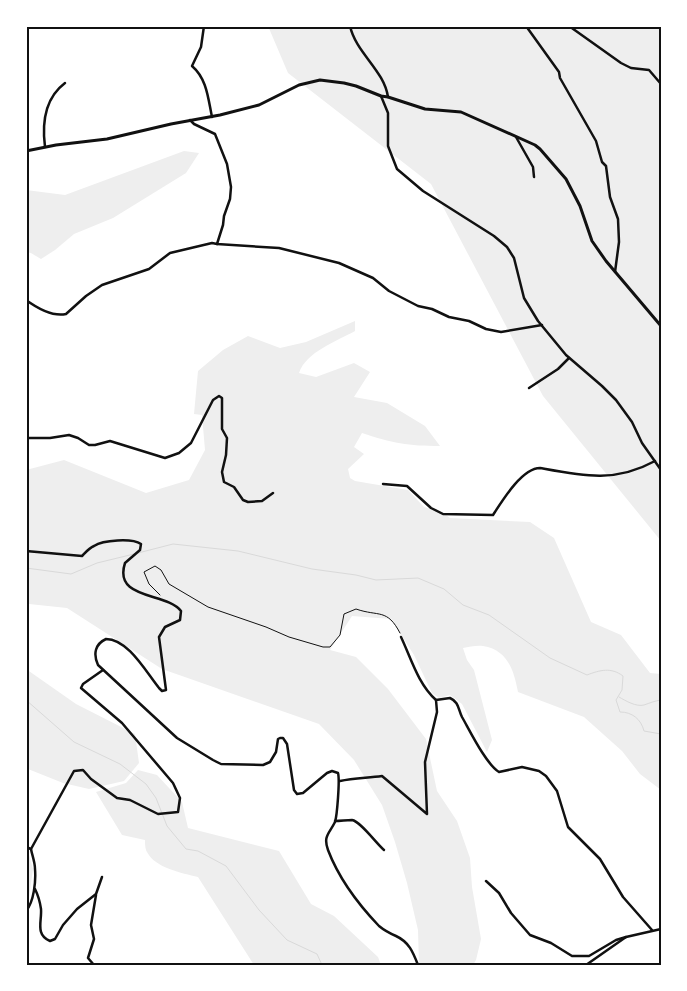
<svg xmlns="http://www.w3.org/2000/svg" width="687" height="991" font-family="'Alegreya Sans',sans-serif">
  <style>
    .green { fill: #eee }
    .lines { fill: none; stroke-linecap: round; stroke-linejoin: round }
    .stream { stroke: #d9d9d9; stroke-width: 1 }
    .path { stroke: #111; stroke-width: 1 }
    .minor { stroke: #111; stroke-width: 2.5 }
    .tertiary { stroke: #111; stroke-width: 3 }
    .neatline { fill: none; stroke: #111; stroke-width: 2 }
  </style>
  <rect width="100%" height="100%" fill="#fff"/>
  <!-- green -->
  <g class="green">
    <path d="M268,26H661V541L543,396L431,184L288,73Z"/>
    <path d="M184,151L199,153L186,173L113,218L74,234L55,250L41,259L31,253L26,252V190L65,195Z"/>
    <path d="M355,321V331C337,341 306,352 299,373L316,377L354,363L370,372L354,397L387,403L425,426L440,446C408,446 392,443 362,433L354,447L364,454L348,469L350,478L355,481L408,490L424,507L442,512L450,518L530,522L554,538L591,622L621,635L650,673L661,674V790L640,774L622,751L584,717L518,692C514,671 508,650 483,646C477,645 469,647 463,648L467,660L474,670L492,740L487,752L462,704L450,695L439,698L432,693L414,655L391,619L352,616L330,650L356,657L388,689L426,739L437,791L457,821L470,858L472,887L481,939L476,960L473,965H419L418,930L407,883L395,842L382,805L354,760L319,724L162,669L67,608L29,604L26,605V470L64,460L146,493L189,480L205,450L202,415L194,414L198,371L223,350L248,336L280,348L306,342Z"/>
    <path d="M26,669L76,704L135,734L139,763L124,781L89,789L63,783L28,769L26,767Z"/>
    <path d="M138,770L157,775L182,802L188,828L279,851L311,904L334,916L378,957L381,965H254L198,877C182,873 155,868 147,852C145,849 145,843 145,840L122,835L96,792L126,783Z"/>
    <path d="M26,850L28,851L33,869L26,918Z"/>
  </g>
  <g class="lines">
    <!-- stream -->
    <g class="stream">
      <path d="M138,553L173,544L238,551L312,569L356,575L376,580L418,578L444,589L463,605L489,615L550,658L587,675C600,670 611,667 623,676L622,690L616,700L620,712C632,712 641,719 644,731L661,734"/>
      <path d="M26,568L71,574L97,563L134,554"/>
      <path d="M619,697C626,701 636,707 644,705C650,703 654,701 661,700"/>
      <path d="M26,700L74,742L120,764L146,784L156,798L167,826L186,849L198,851L226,866L259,910L287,940L317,954L322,965"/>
    </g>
    <!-- path -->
    <path class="path" d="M160,595L149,584L144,572L155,566L161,570L169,584L208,607L266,627L289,637L323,647H330L340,635L344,614L356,609C379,617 387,608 400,633"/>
    <!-- minor -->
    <g class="minor">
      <path d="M204,26L201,47L192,66C207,79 208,98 212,117"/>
      <path d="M350,26C356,53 384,70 388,97"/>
      <path d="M526,26L559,72L560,78L596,141L602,162L606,166L610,197L618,219L619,242L615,272"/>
      <path d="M569,26L621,63L631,68L649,70L661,84"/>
      <path d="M381,96L388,113V146L397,169L423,191L494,236L507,247L514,258L524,298L538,321L566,355L602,386L616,400L632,422L642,443L661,470"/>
      <path d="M190,120L194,124L215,134L227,164L231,187L230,199L224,216L223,225L217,244"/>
      <path d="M516,137L533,167L534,177"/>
      <path d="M45,147C42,124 45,98 65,83"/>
      <path d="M26,300C37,308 52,317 66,314L86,296L102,285L149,269L170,253L212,243L217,244L279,248L339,263L373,278L389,291L418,306L432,309L449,317L469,321L486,329L501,332L542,325"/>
      <path d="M529,388L558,369L569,358"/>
      <path d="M26,438H50L69,435L78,438L89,445H95L110,441L165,458L179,453L191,443L213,400L219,396L222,398V429L227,438L226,455L222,472L224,482L234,487L243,500L248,502L262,501L273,493"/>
      <path d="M383,484L407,486L431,508L443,514L493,515C502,501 522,468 540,468C583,476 615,483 655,461"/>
      <path d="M26,551L82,556C85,553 89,548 94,546C103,540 132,538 141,544L140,550L125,563C113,600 166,592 181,611L180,620L165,627L159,637L166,690L162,691L159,688C146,672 128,639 106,639C95,644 93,654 98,665L177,738L213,760L221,764L263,765L270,762L276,752L278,739L280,738H283L287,744L294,790L297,794L303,793L327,773L332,771L338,773C340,780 337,816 335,822C329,834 323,836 328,850C339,879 358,904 379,926C385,931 389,933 396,936C409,942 413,952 418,965"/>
      <path d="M401,637C411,658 418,684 436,700"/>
      <path d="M340,781C354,778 368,778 382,776L427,814L425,762L437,712L436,700L450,698C459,702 458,709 462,717C470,731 486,764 499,772L522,767L539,771L546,776L557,791L568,827L600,859L623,897L652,930"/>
      <path d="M335,821C341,821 346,820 352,820C360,821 376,843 384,850"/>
      <path d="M26,847L31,849"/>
      <path d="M486,881L499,893L511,913L530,935L551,943L572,956H589L616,940L626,937"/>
      <path d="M35,889C38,895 40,902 41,909C42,921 35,935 50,941L55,939L63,925L77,909L96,894L102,877"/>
      <path d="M26,911C34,902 36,881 35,869C35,862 32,855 31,849L74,771L83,770L91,779L117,798L130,800L158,814L178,812L180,798L173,783L122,723L81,688L83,684L103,670"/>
      <path d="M94,965L88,958L94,939L91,925L96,895"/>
      <path d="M586,965L626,937L661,929"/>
    </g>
    <!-- tertiary -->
    <path class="tertiary" d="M26,151L56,145L107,139L171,124L220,115L259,105L299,85L320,80L344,83L356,86L381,96L388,97L425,109L461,112L535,145L540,149L566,179L580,206L592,241L606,261L661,326"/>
  </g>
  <!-- border -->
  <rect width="687" height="991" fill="none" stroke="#ffffff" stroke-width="55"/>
  <rect x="28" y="28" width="632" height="936" class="neatline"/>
</svg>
